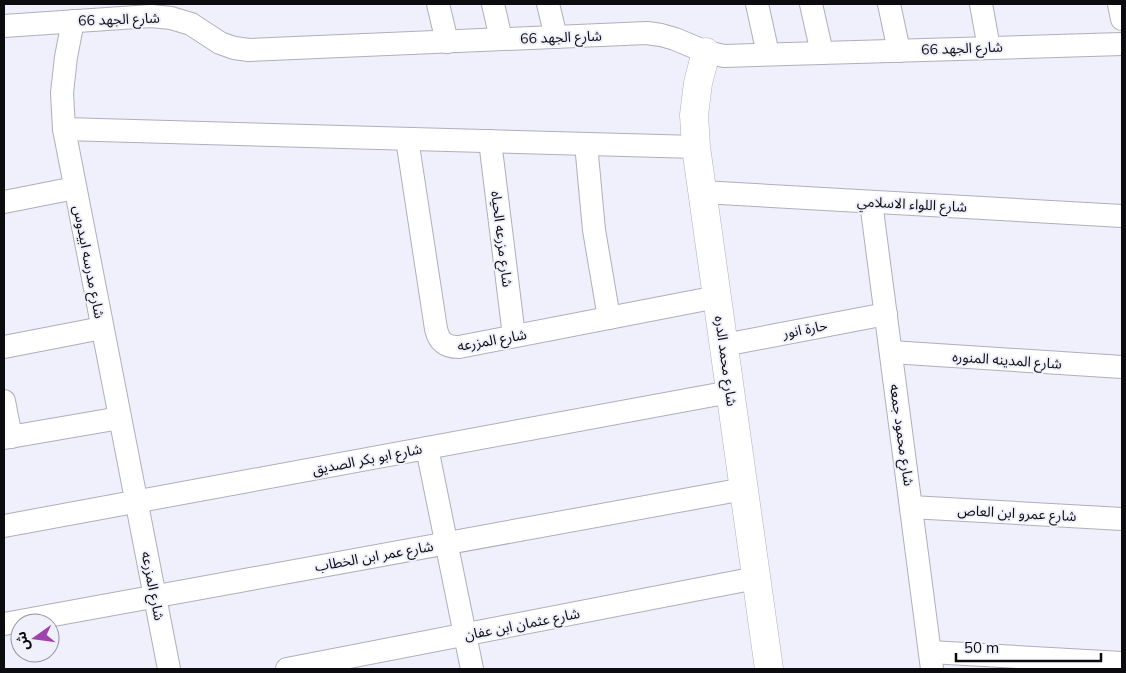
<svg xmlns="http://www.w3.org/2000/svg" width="1126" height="673" font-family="Mulish,'Noto Sans Arabic',sans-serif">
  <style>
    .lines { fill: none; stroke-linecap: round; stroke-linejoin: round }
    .minor-casing { stroke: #afafbb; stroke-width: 24 }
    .tertiary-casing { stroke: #afafbb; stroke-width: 29 }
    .minor { stroke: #fff; stroke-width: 22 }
    .tertiary { stroke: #fff; stroke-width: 28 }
    .labels { text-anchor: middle; stroke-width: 4; stroke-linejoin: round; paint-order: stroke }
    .street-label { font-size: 14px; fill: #0c0c10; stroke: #f0f0fc }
  </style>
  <rect width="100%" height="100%" fill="#f0f0fc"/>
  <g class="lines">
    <defs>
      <g id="minor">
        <path d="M438,4L447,42"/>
        <path d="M493,4L501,39"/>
        <path d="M548,4L556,37"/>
        <path d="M757,4L768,54"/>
        <path d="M811,4L822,53"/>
        <path d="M889,4L899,51"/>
        <path d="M981,4L989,48"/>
        <path d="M1119,4L1122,19"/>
        <path d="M73,21L66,57L62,93L64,129L169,669"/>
        <path d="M4,26L151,16L171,18L191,24L220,43L234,48L249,50L647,33L661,35L675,39L706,52L724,56L1122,44"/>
        <path d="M64,129L696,147"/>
        <path d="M407,139L436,329C439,342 445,347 459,347L717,297"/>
        <path d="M490,141L514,336"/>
        <path d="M586,144L594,230L609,318"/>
        <path d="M702,192L1122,216"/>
        <path d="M4,202L75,188"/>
        <path d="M871,202L932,669"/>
        <path d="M724,345L886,314"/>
        <path d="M4,347L102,328"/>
        <path d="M891,352L1122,367"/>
        <path d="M4,401L11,437"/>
        <path d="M4,438L120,418"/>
        <path d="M427,448L472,669"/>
        <path d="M911,507L1122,519"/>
        <path d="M4,526L730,392"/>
        <path d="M4,624L744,489"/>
        <path d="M930,652L1122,663"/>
        <path d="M287,669L756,578"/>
      </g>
      <path id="tertiary" d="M706,52L698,83L694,115L696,147L769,669"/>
    </defs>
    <!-- minor casing -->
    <use href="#minor" class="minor-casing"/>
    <!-- tertiary casing -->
    <use href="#tertiary" class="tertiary-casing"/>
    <!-- minor -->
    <use href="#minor" class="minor"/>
    <!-- tertiary -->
    <use href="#tertiary" class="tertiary"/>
  </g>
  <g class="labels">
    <!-- street labels -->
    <g class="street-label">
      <text transform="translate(119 19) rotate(-2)" y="5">شارع الجهد 66</text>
      <text transform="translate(561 37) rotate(-2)" y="5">شارع الجهد 66</text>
      <text transform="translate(962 48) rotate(-2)" y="5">شارع الجهد 66</text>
      <text transform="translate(912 204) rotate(3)" y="5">شارع اللواء الاسلامي</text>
      <text transform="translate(502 239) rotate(83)" y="5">شارع مزرعه الحياه</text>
      <text transform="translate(89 262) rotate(79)" y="5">شارع مدرسه ابيدوس</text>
      <text transform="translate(805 329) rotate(-11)" y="5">حارة انور</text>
      <text transform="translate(492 340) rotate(-10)" y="5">شارع المزرعه</text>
      <text transform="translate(1007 360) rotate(4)" y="5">شارع المدينه المنوره</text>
      <text transform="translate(726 361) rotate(82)" y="5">شارع محمد الدره</text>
      <text transform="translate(902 435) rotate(82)" y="5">شارع محمود جمعه</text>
      <text transform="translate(367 459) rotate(-11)" y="5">شارع ابو بكر الصديق</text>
      <text transform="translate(1017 513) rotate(3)" y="5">شارع عمرو ابن العاص</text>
      <text transform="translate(374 556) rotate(-10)" y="5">شارع عمر ابن الخطاب</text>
      <text transform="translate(153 586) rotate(79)" y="5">شارع المزرعه</text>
      <text transform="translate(522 624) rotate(-11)" y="5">شارع عثمان ابن عفان</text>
    </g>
  </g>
  <!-- border -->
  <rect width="1126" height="673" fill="none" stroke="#0c0c10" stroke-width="10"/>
  <!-- north arrow -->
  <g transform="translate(35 638) rotate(256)"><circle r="24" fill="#f0f0fc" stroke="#95959e"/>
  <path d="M0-4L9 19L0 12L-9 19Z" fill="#9f42ac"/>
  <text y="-8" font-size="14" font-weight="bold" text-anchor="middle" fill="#0c0c10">ش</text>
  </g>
  <!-- scale -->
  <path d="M956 653v8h145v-8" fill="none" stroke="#0c0c10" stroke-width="2.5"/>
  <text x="964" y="653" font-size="15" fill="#0c0c10" stroke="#f0f0fc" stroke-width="4" paint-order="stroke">50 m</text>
</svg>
